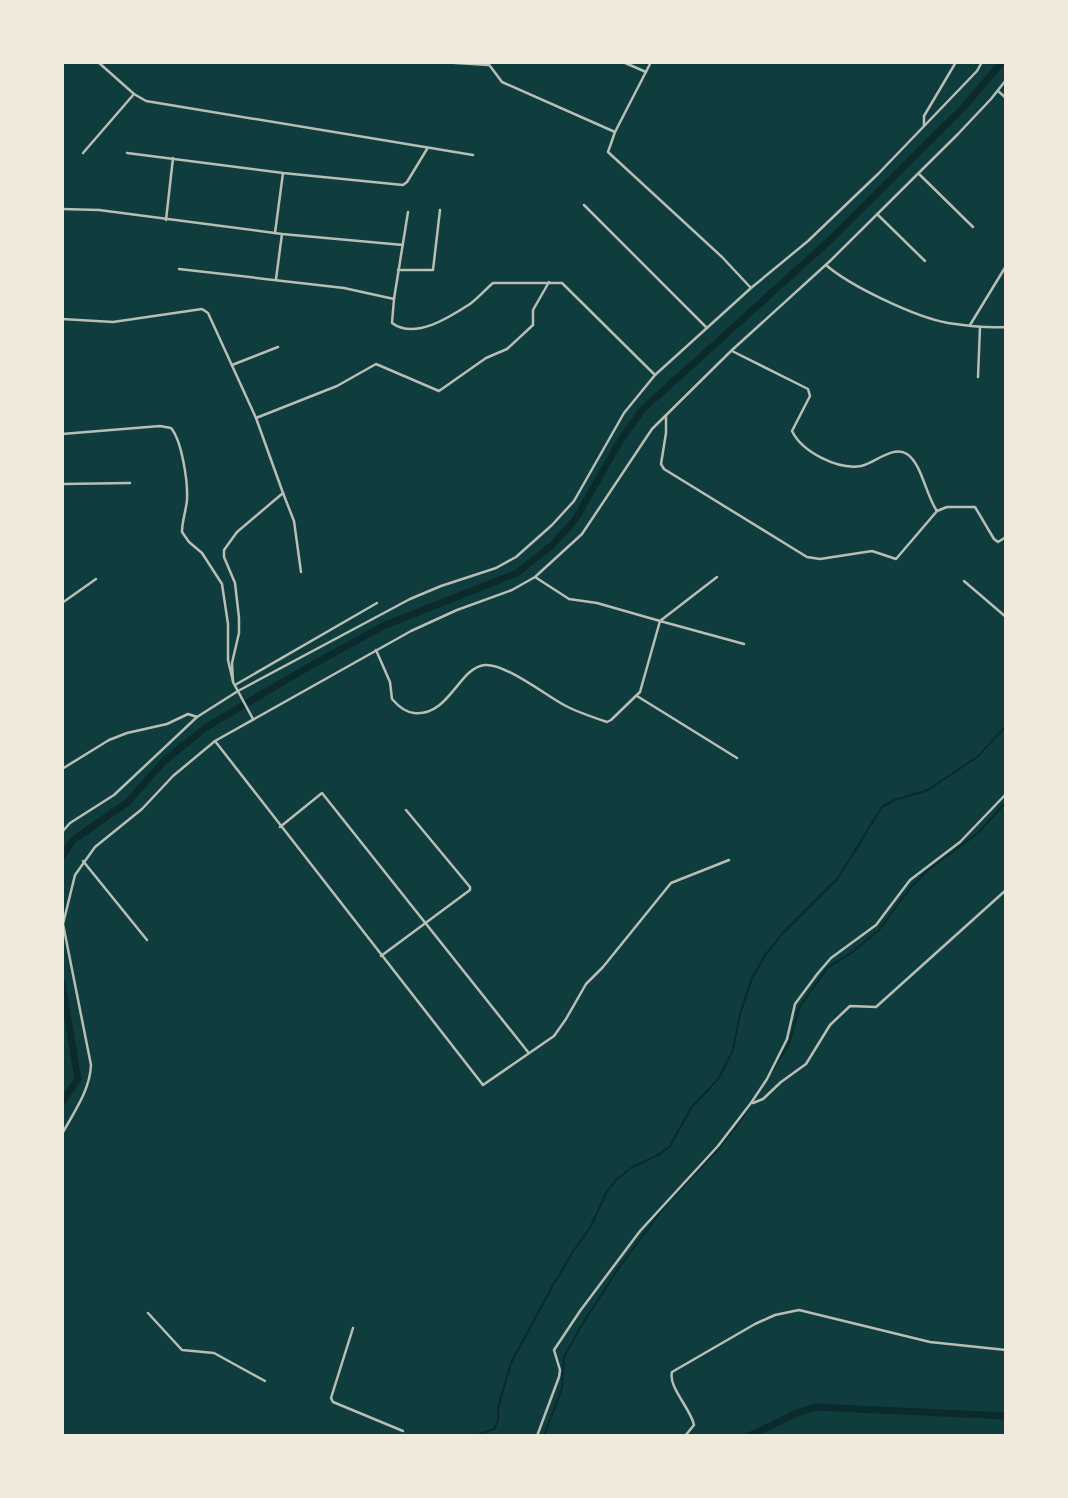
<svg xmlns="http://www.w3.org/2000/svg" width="1068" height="1498" font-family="Mulish,sans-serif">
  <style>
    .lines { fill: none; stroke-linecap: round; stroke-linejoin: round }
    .stream { stroke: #0a2a2b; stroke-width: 2 }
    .canal { stroke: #0a2a2b; stroke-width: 7 }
    .minor { stroke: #b8beb3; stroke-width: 2.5 }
  </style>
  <rect width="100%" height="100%" fill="#0f3d3e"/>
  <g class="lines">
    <!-- stream -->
    <g class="stream">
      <path d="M474,1436L494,1429L498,1420V1408L511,1363L553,1285L574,1250L590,1228L606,1193L616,1180L631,1168L660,1154L670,1146L691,1108L719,1078L733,1050L740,1014L752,978L766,954L783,933L838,878L882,807L895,800L928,790L977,757L1006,726"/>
      <path d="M544,1436L562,1388L564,1357L581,1326L620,1266L665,1206L719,1148L741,1120L789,1044L799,1008L828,967L850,954L879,930L911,887L927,871L978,833L1006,802"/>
    </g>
    <!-- canal -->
    <g class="canal">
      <path d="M62,857L73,840L128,802L163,762L205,728L303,670L383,626L517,573L551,546L575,520L620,441L642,410L829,241L963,108L1002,62"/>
      <path d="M62,984L78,1079L62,1102"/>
      <path d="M749,1436L797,1413L815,1407L1006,1416"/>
    </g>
    <!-- minor -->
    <g class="minor">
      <path d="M98,62L134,94L146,101L473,155"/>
      <path d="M191,62H200"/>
      <path d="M440,62L488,65"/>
      <path d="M487,62L502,82L615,132L608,152L722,257L751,288"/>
      <path d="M623,62L646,72"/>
      <path d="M998,91L1006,98"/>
      <path d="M924,126V116L956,62"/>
      <path d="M615,132L651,62"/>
      <path d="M83,153L134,94"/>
      <path d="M127,153L283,173L403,185L407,182L427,149"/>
      <path d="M919,174L973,227"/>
      <path d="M584,205L707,328"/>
      <path d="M62,209L99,210L282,234L403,245"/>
      <path d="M408,212L394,299L392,323C415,340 450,317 470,304C478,298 485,290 493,283H562L655,375"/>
      <path d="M877,214L925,261"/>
      <path d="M166,220L173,158"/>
      <path d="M275,233L283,173"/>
      <path d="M826,265C850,286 915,317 948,323C967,326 986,328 1006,327"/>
      <path d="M179,269L344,288L394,299"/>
      <path d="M398,270H433L440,210"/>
      <path d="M276,279L282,234"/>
      <path d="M62,319L113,322L202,309L208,313L256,418L283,493L237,532L224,550V557L235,583L239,618V633L232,663L233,682L253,719"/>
      <path d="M970,325L1006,266"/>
      <path d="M732,351L808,389L810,396L792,431C802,452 838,470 861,466C875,463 893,445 907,454C922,464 926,496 937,511L947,507H975L994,539L998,542L1006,537"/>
      <path d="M232,365L278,347"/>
      <path d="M978,377L980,327"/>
      <path d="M666,416V433L661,464L664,469L807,557L820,559L872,551L896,559L937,511"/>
      <path d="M256,418L337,386L376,364L439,391L486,358L507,349L533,325V310L549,282"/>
      <path d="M62,434L160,426L171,428C182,441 188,482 187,500C186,511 182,521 182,532L189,542L202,553L222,584L228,624V660L233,681"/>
      <path d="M62,484L130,483"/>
      <path d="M283,493L294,521L301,572"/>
      <path d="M535,577L569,599L597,603L660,621L717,577"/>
      <path d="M964,581L1006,617"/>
      <path d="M62,603L96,579"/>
      <path d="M376,650L390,682L392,699C398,706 405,712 414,713C449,717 459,667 485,665C506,664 544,694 564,705C577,712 592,717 607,722L611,720L640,692L660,621L744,644"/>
      <path d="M235,685L377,603"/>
      <path d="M637,696L737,758"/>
      <path d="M215,741L483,1085L554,1036L566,1019L586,984L603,967L671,883L729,860"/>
      <path d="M62,769L109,740L127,733L167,724L188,714L197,717"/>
      <path d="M280,827L322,793L528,1052"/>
      <path d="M62,832L70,823L114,795L197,717L238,691L410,599L441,586L496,568L516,557L552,525L574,501L624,413L655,375L751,288L808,241L878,174L977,71L982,62"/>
      <path d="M83,861L147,940"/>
      <path d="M381,956L470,890V887L406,810"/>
      <path d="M753,1103L763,1099L781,1082L806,1064L830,1025L850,1006L876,1007L1006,890"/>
      <path d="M62,1134C74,1112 90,1090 91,1065L63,924L75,875L95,847L142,809L173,776L215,741L411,631L457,610L512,590L535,577L582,534L652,429L731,351L830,261L958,134L991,99L1006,80"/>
      <path d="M148,1313L182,1350L214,1353L265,1381"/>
      <path d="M353,1328L331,1398L333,1402L403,1431"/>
      <path d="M537,1436L559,1377L560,1370L554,1350L580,1311L640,1231L718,1146L751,1103L767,1079L787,1039L795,1004L818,973L831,958L876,925L910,880L960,842L1006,794"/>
      <path d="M685,1436L694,1425C691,1409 668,1387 672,1372L755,1324L775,1315L799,1310L930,1342L1006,1350"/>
    </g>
  </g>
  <!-- border -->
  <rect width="1068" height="1498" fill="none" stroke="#f1e9da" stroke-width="128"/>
</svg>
